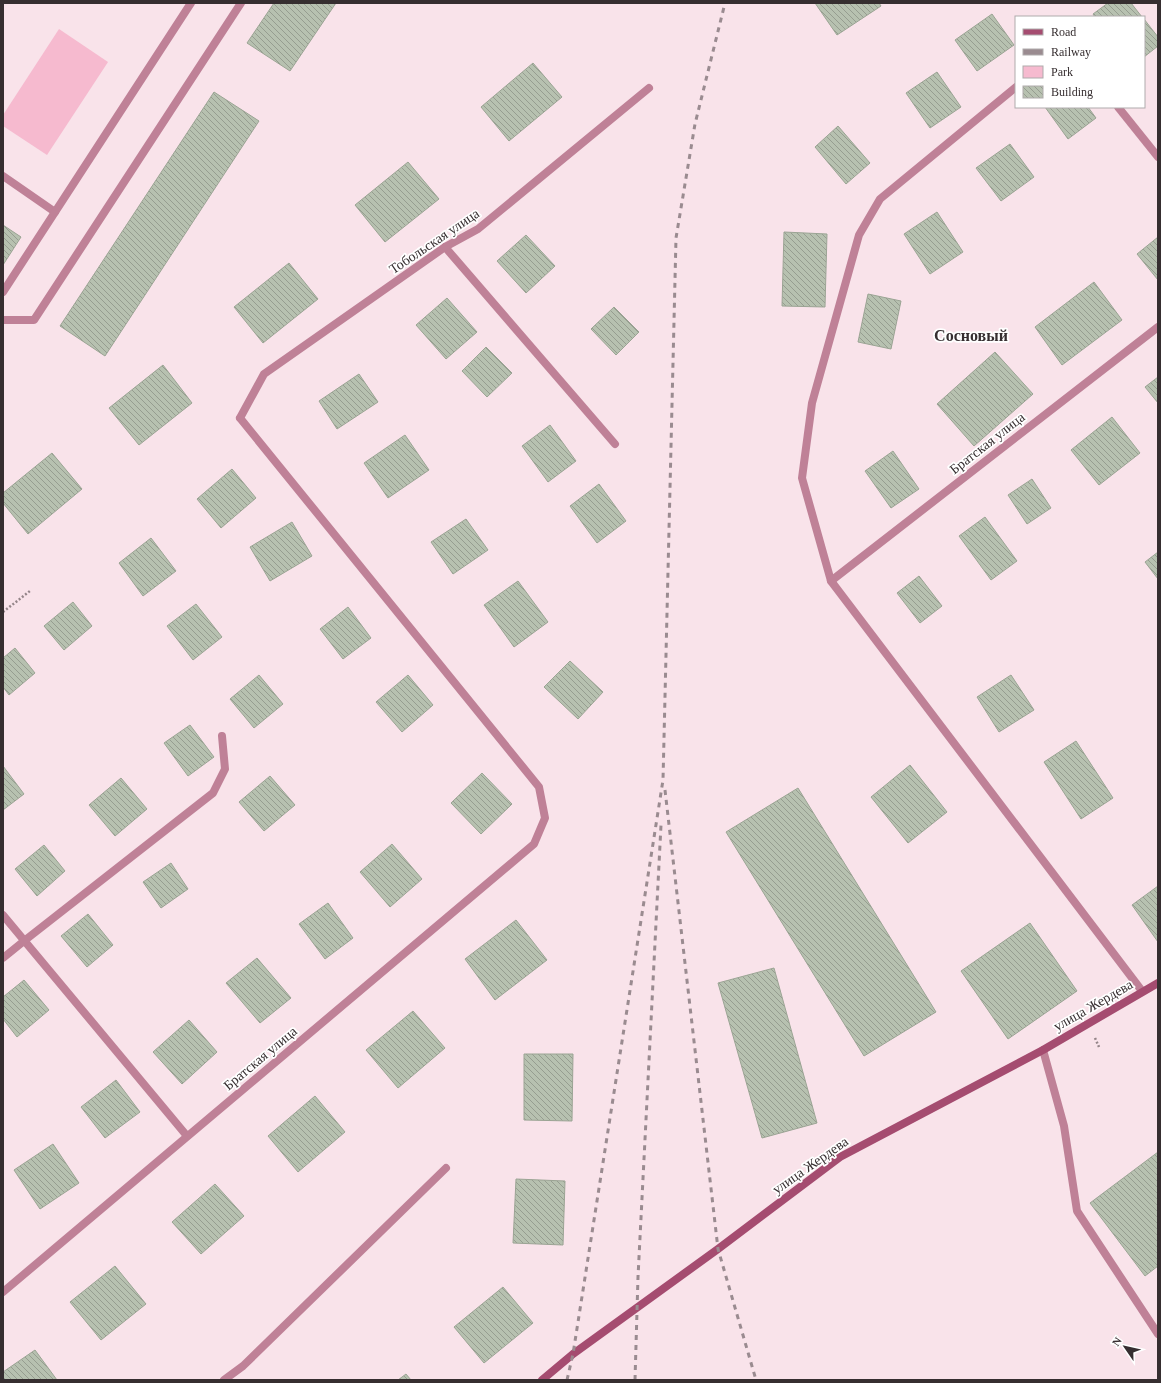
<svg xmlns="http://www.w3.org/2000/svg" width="1161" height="1383" font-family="'Times New Roman',serif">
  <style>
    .green { fill: #f6bacf }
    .building { fill: url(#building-back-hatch); stroke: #9ba494 }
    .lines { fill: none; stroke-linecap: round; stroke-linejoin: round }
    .path { stroke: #948589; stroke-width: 2.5; stroke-dasharray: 2 2; stroke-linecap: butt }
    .service { stroke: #bf8197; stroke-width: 8 }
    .minor { stroke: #bf8197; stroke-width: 8 }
    .secondary { stroke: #a54c70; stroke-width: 8 }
    .rail { stroke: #9a8b90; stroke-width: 3; stroke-dasharray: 5 5; stroke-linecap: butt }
    .labels { text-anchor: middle; stroke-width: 3.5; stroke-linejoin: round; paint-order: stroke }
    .street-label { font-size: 14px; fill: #362e30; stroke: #fff }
    .quarter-label { font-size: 16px; font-weight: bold; fill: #362e30; stroke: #fff }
  </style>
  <defs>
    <pattern id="building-back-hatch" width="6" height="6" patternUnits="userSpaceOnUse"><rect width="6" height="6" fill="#b7c1b0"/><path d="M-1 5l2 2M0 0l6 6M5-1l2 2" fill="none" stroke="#969d90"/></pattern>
  </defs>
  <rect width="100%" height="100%" fill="#f9e3ea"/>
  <!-- green -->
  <path class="green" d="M59,29L108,62L47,155L3,126V115Z"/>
  <!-- building -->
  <g class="building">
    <path d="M274,3H336L290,71L247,43Z"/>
    <path d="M815,3H879L881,6L837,35Z"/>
    <path d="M1108,3H1131L1142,17H1095L1093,14Z"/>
    <path d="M992,14L1014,45L977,71L955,40Z"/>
    <path d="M1144,19L1158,37V46L1144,57Z"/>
    <path d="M533,63L562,97L509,141L481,107Z"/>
    <path d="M937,72L961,107L930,128L906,93Z"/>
    <path d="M214,92L259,121L105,356L60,326Z"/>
    <path d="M1045,107H1088L1096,118L1068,139Z"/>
    <path d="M838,126L870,163L846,184L815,147Z"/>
    <path d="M1010,144L1034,177L1001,201L976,168Z"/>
    <path d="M408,162L439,199L385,242L355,205Z"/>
    <path d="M937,212L963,252L930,274L904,234Z"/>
    <path d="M3,225L21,237L3,265Z"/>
    <path d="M784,232L827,234L825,307L782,306Z"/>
    <path d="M526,235L555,266L526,293L497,261Z"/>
    <path d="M1158,237V280L1137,254Z"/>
    <path d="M289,263L318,299L263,343L234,307Z"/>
    <path d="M1094,282L1122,320L1062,365L1035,327Z"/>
    <path d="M868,294L901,301L891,349L858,342Z"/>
    <path d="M447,298L477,332L446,359L416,325Z"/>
    <path d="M614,307L639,332L616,355L591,329Z"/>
    <path d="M486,347L512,373L487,397L462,371Z"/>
    <path d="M995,352L1033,394L974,446L937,404Z"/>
    <path d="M163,365L192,403L139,445L109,408Z"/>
    <path d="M359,374L378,402L337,429L319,401Z"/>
    <path d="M1158,377V403L1145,387Z"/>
    <path d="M1112,417L1140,453L1099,485L1071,450Z"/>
    <path d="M550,425L576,461L548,482L522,446Z"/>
    <path d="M405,435L429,470L388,498L364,463Z"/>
    <path d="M893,451L919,489L891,508L865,471Z"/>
    <path d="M52,453L82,489L28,534L3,503V493Z"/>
    <path d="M232,469L256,498L221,528L197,499Z"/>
    <path d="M1032,479L1051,508L1027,524L1008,495Z"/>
    <path d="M599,484L626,521L597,543L570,506Z"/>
    <path d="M985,517L1017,561L991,580L959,536Z"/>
    <path d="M466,519L488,550L453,574L431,542Z"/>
    <path d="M292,522L312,556L270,581L250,547Z"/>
    <path d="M151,538L176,571L143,596L119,563Z"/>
    <path d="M1158,552V579L1145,562Z"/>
    <path d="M919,576L942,606L920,623L897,593Z"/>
    <path d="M518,581L548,622L514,647L484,605Z"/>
    <path d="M73,602L92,626L64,650L44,626Z"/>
    <path d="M196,604L222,637L193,660L167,626Z"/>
    <path d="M348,607L371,638L343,659L320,629Z"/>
    <path d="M15,648L35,673L9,695L3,687V658Z"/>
    <path d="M570,661L603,692L578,719L544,687Z"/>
    <path d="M259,675L283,704L254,728L230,699Z"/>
    <path d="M408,675L433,705L402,732L376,702Z"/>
    <path d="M1011,675L1034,710L999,732L977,697Z"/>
    <path d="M190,725L214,757L188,776L164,743Z"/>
    <path d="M1076,741L1113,798L1081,819L1044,762Z"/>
    <path d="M910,765L947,812L908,843L871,797Z"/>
    <path d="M3,766L24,794L3,810Z"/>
    <path d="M482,773L512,804L481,834L451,803Z"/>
    <path d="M270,776L295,805L264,831L239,802Z"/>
    <path d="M121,778L147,809L115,836L89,805Z"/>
    <path d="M798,788L936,1012L864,1056L726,832Z"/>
    <path d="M392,844L422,879L390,907L360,872Z"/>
    <path d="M44,845L65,871L37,896L15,869Z"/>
    <path d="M171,863L188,889L161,908L143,882Z"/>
    <path d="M1158,886V942L1132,905Z"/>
    <path d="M328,903L353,938L325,959L299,924Z"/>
    <path d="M88,914L113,945L87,967L61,936Z"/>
    <path d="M516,920L547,960L495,1000L465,959Z"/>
    <path d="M1030,923L1077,991L1008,1039L961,971Z"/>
    <path d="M257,958L291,998L260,1023L226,983Z"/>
    <path d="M774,968L817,1123L762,1138L718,983Z"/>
    <path d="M24,980L49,1010L17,1037L3,1019V997Z"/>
    <path d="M413,1011L445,1048L398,1088L366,1050Z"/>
    <path d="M189,1020L217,1052L182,1084L153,1052Z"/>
    <path d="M524,1054H573L572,1121L524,1120Z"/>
    <path d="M116,1080L140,1112L105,1138L81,1107Z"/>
    <path d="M315,1096L345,1132L298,1172L268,1136Z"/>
    <path d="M53,1144L79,1183L40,1209L14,1170Z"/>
    <path d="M1158,1152V1266L1145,1276L1090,1203Z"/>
    <path d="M516,1179L565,1181L563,1245L513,1243Z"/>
    <path d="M215,1184L244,1216L201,1254L172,1222Z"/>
    <path d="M115,1266L146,1304L101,1340L70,1302Z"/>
    <path d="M503,1287L533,1323L484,1363L454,1327Z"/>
    <path d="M35,1350L57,1380H3V1372Z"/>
    <path d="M406,1374L411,1380H398Z"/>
  </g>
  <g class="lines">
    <!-- path -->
    <g class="path">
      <path d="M3,612L30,591"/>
      <path d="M1095,1038L1099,1047"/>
    </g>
    <!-- service -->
    <g class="service">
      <path d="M3,176L55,212"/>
      <path d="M445,247L615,444"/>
      <path d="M3,292L191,3"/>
      <path d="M3,320H34L241,3"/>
      <path d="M3,915L187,1136"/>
      <path d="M3,958L24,941L213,793L225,769L222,736"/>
      <path d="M1043,1050L1064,1126L1077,1211L1158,1334"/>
      <path d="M3,1292L534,844L545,818L539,787L240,418"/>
      <path d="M224,1380L243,1366L446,1168"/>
    </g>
    <!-- minor -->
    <g class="minor">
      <path d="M1016,87L880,199L859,235L812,403L802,478L831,581L1142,991"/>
      <path d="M1118,107L1158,157"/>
      <path d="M240,418L264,374L445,247L478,229L649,88"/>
      <path d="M831,581L1158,327"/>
    </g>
    <!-- secondary -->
    <path class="secondary" d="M542,1380L573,1354L718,1249L840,1157L1043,1050L1158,983"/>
    <!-- rail -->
    <g class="rail">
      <path d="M665,790L718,1249L756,1380"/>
      <path d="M567,1380L573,1354L663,780L676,238L695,124L725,3"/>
      <path d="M635,1380L638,1277L661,825"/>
    </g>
  </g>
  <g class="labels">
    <!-- street labels -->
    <g class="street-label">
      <text transform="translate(434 241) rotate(-34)" y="5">Тобольская улица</text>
      <text transform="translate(987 443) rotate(-38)" y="5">Братская улица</text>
      <text transform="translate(1093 1005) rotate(-30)" y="5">улица Жердева</text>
      <text transform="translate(260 1058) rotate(-40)" y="5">Братская улица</text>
      <text transform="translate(810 1165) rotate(-35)" y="5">улица Жердева</text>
    </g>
    <!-- quarter labels -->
    <g class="quarter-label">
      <text x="971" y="341">Сосновый</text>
    </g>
  </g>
  <!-- border -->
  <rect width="1161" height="1383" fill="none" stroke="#362e30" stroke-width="8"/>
  <!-- legend -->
  <rect x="1015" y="16" width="130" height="92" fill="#ffffff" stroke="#afabac"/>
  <rect x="1023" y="29" width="20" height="6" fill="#a54c70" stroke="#afabac"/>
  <text x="1051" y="36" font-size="12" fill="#362e30">Road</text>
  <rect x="1023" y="49" width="20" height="6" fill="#9a8b90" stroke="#afabac"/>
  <text x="1051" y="56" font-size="12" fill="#362e30">Railway</text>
  <rect x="1023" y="66" width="20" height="12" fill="#f6bacf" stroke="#afabac"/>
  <text x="1051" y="76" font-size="12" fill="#362e30">Park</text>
  <rect x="1023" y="86" width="20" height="12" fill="url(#building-back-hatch)" stroke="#afabac"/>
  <text x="1051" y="96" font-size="12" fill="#362e30">Building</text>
  <!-- north arrow -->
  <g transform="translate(1125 1347) rotate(304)" stroke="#ffffff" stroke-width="3" paint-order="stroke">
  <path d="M0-3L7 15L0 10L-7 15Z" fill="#362e30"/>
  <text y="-6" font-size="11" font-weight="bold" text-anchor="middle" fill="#362e30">N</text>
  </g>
</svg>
